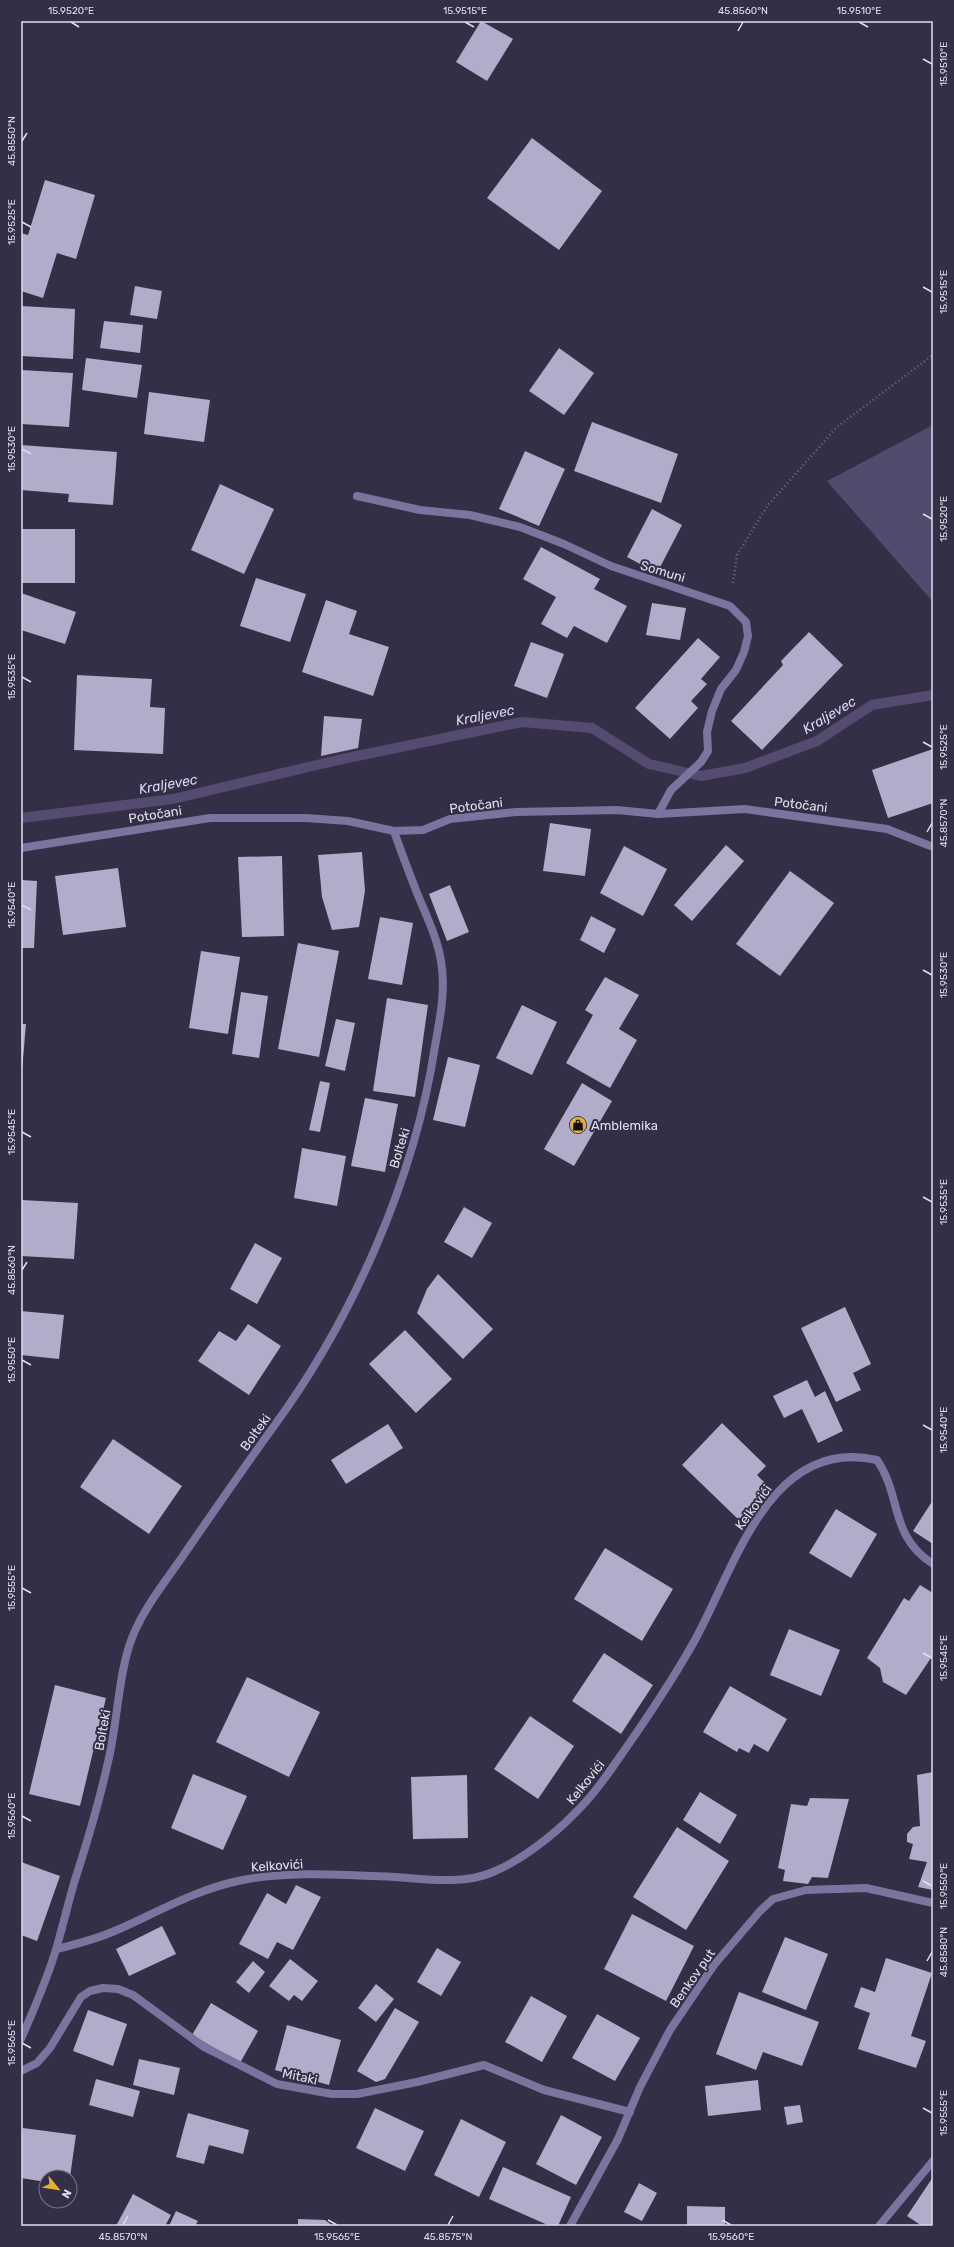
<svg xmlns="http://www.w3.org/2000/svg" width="954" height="2247" font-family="Rubik,sans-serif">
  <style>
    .green { fill: #514b6e }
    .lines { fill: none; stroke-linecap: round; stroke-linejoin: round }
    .stream { stroke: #554b71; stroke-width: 10 }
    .building { fill: #b0acca }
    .path { stroke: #6f6c81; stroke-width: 2.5; stroke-dasharray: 1 3; stroke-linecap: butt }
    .street { stroke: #7b749f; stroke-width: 8 }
    .ticks { fill: none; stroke: #e0deee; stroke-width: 1.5 }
    .labels { text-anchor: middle; stroke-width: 4; stroke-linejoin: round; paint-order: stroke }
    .street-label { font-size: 13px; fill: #e0deee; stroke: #332f47 }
    .poi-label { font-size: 13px; fill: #e0deee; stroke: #332f47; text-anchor: start }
    .water-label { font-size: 14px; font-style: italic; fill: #dad5f6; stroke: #332f47 }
    .neatline { fill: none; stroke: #e0deee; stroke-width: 1.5 }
    .ticks-label { font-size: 10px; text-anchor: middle; fill: #e0deee }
  </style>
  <rect width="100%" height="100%" fill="#332f47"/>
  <!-- green -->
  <path class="green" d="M933,425V602L827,481Z"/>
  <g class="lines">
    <!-- stream -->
    <path class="stream" d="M21,818L173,799L338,760L522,722L592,728L649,764L701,776L745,768L817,741L872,705L933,695"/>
  </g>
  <!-- building -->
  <g class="building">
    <path d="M481,21L513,39L487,81L456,62Z"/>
    <path d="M532,138L602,191L559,250L487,198Z"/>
    <path d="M45,180L95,195L76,259L57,253L43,298L21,291V233L28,235Z"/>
    <path d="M135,286L162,291L157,319L130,315Z"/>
    <path d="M21,306L75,309L73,359L21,356Z"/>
    <path d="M104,321L143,325L140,353L100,348Z"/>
    <path d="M559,348L594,373L564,415L529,391Z"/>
    <path d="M86,358L142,365L137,398L82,390Z"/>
    <path d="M21,370L73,373L69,427L21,424Z"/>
    <path d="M149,392L210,400L204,442L144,434Z"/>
    <path d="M592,422L678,454L661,503L574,471Z"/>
    <path d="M21,445L117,452L113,505L68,502L69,494L21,490Z"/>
    <path d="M525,451L565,469L539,526L499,509Z"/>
    <path d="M220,484L274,509L244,574L191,550Z"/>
    <path d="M652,509L682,525L657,573L627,557Z"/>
    <rect x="21" y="529" width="54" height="54"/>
    <path d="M541,547L600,579L594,589L627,606L607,643L574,626L567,638L541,624L556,597L523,579Z"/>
    <path d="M256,578L306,594L290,642L240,626Z"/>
    <path d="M21,593L76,612L65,644L21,630Z"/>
    <path d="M326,600L357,611L349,634L389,647L373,696L302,672Z"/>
    <path d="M652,603L686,608L680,640L646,635Z"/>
    <path d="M809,632L843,665L762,750L731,721L783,665L781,661Z"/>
    <path d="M698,638L720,657L701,679L707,684L691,701L698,708L670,739L635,708Z"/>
    <path d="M531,642L564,654L547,698L514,686Z"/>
    <path d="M77,675L152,679L150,707L165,708L163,754L74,750Z"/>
    <path d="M324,716L362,719L358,748L321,756Z"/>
    <path d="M933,749V803L888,818L872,770Z"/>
    <path d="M550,823L591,829L585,876L543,871Z"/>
    <path d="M726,845L744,861L692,921L674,905Z"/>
    <path d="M624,846L667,869L643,916L600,893Z"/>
    <path d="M362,852L365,891L359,927L332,930L322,897L318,855Z"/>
    <path d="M282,856L284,936L242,937L238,857Z"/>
    <path d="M118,868L126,927L63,935L55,876Z"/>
    <path d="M790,871L834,903L780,976L736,944Z"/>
    <path d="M21,880L37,881L34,948H21Z"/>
    <path d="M450,885L469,932L447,941L429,894Z"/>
    <path d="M591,916L616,929L604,953L580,940Z"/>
    <path d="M380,917L413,923L402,985L368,979Z"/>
    <path d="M298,943L339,951L319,1057L278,1049Z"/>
    <path d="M201,951L240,957L228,1034L189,1028Z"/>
    <path d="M605,977L639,995L619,1029L637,1040L610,1088L566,1063L593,1015L585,1010Z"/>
    <path d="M241,992L268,996L259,1058L232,1054Z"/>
    <path d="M387,998L428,1005L415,1097L373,1091Z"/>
    <path d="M522,1005L557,1022L532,1075L496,1058Z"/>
    <path d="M336,1019L355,1023L345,1071L325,1066Z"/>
    <path d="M21,1024H26L22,1071H21Z"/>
    <path d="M448,1057L480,1065L465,1127L433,1120Z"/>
    <path d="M320,1081L330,1083L320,1132L309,1130Z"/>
    <path d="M582,1083L612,1101L574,1166L544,1149Z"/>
    <path d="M365,1098L398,1104L385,1172L351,1166Z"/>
    <path d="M302,1148L346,1156L337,1206L294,1198Z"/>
    <path d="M21,1200L78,1203L74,1259L21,1256Z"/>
    <path d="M464,1207L492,1223L472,1258L444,1242Z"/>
    <path d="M255,1243L282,1258L257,1304L230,1289Z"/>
    <path d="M438,1274L493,1329L463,1359L417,1313L427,1289Z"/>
    <path d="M845,1307L871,1364L853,1373L861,1390L836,1402L801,1328Z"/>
    <path d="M21,1311L64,1315L59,1359L21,1355Z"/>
    <path d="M248,1324L281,1346L249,1395L198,1361L219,1331L236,1341Z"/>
    <path d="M405,1330L452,1379L416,1413L369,1364Z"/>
    <path d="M807,1380L815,1397L825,1391L843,1431L818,1443L802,1409L784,1418L773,1396Z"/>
    <path d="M722,1423L766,1466L757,1475L771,1489L740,1521L682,1465Z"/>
    <path d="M388,1424L403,1448L346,1484L331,1460Z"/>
    <path d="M113,1439L182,1486L149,1534L80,1487Z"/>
    <path d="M933,1500V1544L913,1531Z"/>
    <path d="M836,1509L877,1534L851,1578L809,1553Z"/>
    <path d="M605,1548L673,1589L642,1641L574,1599Z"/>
    <path d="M920,1585L933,1593V1655L906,1695L883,1682L880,1668L867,1658L904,1598L909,1601Z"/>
    <path d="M789,1629L840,1650L821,1696L770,1675Z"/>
    <path d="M604,1653L653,1685L621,1734L572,1701Z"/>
    <path d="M247,1677L320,1712L289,1777L216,1742Z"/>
    <path d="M55,1685L106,1698L80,1806L29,1794Z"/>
    <path d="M730,1686L787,1719L768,1752L754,1744L749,1753L739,1748L737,1752L703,1732Z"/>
    <path d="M530,1716L574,1746L538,1799L494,1769Z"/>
    <path d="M933,1772V1890L918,1887L927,1862L909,1859L913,1844L907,1842V1834L913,1827L920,1826L917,1775Z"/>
    <path d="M193,1774L247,1796L223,1850L171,1828Z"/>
    <path d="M467,1775L468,1838L413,1839L411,1777Z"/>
    <path d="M700,1792L737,1815L720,1844L683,1820Z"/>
    <path d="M810,1798L849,1799L828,1878L812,1877L808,1884L783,1881L785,1870L778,1868L791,1804L807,1806Z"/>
    <path d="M677,1827L729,1861L686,1930L633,1897Z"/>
    <path d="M21,1862L60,1876L37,1941L21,1935Z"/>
    <path d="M296,1885L321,1897L293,1950L277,1942L268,1959L239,1944L267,1893L286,1904Z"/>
    <path d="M632,1914L694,1946L666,2001L604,1969Z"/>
    <path d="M162,1926L176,1954L129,1976L116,1949Z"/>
    <path d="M785,1937L828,1954L806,2010L762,1992Z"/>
    <path d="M437,1948L461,1962L441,1996L417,1982Z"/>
    <path d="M886,1958L932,1973L911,2036L926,2041L916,2068L858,2049L870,2013L854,2007L861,1987L875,1992Z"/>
    <path d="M290,1959L318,1981L302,2001L294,1995L289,2001L269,1986Z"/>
    <path d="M253,1961L265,1972L249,1993L236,1982Z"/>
    <path d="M376,1984L394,1999L376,2022L358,2008Z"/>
    <path d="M739,1992L819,2022L802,2066L763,2052L756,2070L716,2054Z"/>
    <path d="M531,1996L567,2016L542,2062L505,2042Z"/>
    <path d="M211,2003L258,2031L240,2063L192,2035Z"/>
    <path d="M395,2008L419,2022L385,2079L376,2082L357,2071Z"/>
    <path d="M88,2010L127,2024L113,2066L73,2051Z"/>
    <path d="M597,2014L640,2038L615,2081L572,2058Z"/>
    <path d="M287,2025L341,2040L329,2085L275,2070Z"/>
    <path d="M139,2059L180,2068L174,2095L133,2085Z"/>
    <path d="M96,2079L140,2091L133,2117L89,2105Z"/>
    <path d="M758,2080L761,2110L708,2116L705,2086Z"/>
    <path d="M800,2105L803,2122L787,2125L784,2107Z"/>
    <path d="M375,2108L424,2131L405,2171L356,2148Z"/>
    <path d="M188,2113L249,2130L243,2154L209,2145L204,2164L176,2157Z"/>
    <path d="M561,2115L602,2137L576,2185L536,2164Z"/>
    <path d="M461,2119L506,2142L479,2197L434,2175Z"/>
    <path d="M23,2128L76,2135L70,2177H46V2182L21,2178V2145Z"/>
    <path d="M503,2167L571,2197L558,2226H550L489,2199Z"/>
    <path d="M933,2177V2226H922L907,2216Z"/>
    <path d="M639,2183L657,2193L642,2221L624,2212Z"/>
    <path d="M133,2194L171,2215L165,2226H116Z"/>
    <path d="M687,2206L725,2207V2225L687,2226Z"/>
    <path d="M176,2211L198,2221L195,2226H169Z"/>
    <path d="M298,2219L325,2220L333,2226H298Z"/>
  </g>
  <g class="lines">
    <!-- path -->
    <path class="path" d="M733,583L737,555L768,505L837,427L933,355"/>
    <!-- street -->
    <g class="street">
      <path d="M357,496L420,510L470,515L520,527L564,544L611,566L730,606L746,622L748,636L744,652L736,670L721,689L712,711L707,732L708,751L701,762L671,790L658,814"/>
      <path d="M21,848L210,818H306L348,821L394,831L423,830L450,819L516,812L617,810L658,814L745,809L887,829L933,847"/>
      <path d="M57,1949C77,1944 97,1939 117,1930C156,1913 195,1890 238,1881C287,1870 345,1875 395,1877C426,1879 464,1885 493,1872C520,1861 554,1835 574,1814C594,1795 610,1771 626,1748C649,1715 671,1682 691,1647C733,1576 766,1435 877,1460C902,1496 889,1536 933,1564"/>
      <path d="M21,2039C34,2009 48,1978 57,1946C63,1925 68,1904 74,1883C87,1843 99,1803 108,1762C118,1722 118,1670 134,1633C147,1603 169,1577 187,1550C216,1508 245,1466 274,1426C353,1318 415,1178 435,1046C440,1018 446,990 441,961C437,937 426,915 417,893C409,872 401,852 394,831"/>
      <path d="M21,2071L37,2063L50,2048L81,1997L90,1991L103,1988L118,1989L133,1995L204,2047L277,2084L332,2094H357L417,2082L484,2065L544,2090L630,2112"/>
      <path d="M570,2226L618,2139L640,2087L670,2030L714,1965L760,1911L773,1899L806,1890L866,1888L933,1903"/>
      <path d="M879,2226L933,2161"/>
    </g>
  </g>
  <!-- ticks -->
  <path class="ticks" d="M71,22L79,27M465,22L474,27M859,22L868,27M738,31L743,22M923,59L932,64M22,141L27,133M22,222L31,227M923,287L932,292M22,449L31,454M923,514L932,519M22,677L31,682M923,742L932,747M927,832L932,823M22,905L31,910M923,970L932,975M22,1132L31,1137M923,1197L932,1202M22,1270L27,1262M22,1360L31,1365M923,1425L932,1430M22,1588L31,1593M923,1653L932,1658M22,1816L31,1821M923,1881L932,1886M927,1961L932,1952M22,2043L31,2048M923,2108L932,2113M328,2220L337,2225M722,2220L731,2225M123,2225L128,2216M448,2225L453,2216"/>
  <!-- icons -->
  <defs>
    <symbol id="shop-disc" viewBox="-11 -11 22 22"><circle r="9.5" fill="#e5ad35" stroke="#332f47"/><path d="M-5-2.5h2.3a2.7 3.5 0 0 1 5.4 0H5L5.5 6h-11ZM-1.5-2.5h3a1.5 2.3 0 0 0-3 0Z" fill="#111"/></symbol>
  </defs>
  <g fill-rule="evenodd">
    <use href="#shop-disc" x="568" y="1115" width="20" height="20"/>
  </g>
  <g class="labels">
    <!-- street labels -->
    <g class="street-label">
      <text transform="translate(663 571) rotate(17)" y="5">Somuni</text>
      <text transform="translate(801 804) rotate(7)" y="5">Potočani</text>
      <text transform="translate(476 805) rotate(-7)" y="5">Potočani</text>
      <text transform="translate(155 814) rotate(-9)" y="5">Potočani</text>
      <text transform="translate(399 1148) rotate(-73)" y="5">Bolteki</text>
      <text transform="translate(255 1432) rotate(-54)" y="5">Bolteki</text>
      <text transform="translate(753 1507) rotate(-54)" y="5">Kelkovići</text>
      <text transform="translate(102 1730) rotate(-80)" y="5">Bolteki</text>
      <text transform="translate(585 1782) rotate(-51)" y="5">Kelkovići</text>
      <text transform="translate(277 1865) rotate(-4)" y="5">Kelkovići</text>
      <text transform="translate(692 1978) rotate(-55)" y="5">Benkov put</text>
      <text transform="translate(300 2076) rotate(12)" y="5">Mitaki</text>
    </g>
    <!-- poi labels -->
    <g class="poi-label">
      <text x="591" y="1130">Amblemika</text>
    </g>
    <!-- water labels -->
    <g class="water-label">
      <text transform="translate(485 715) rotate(-11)" y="5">Kraljevec</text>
      <text transform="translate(829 715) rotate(-31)" y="5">Kraljevec</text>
      <text transform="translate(168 784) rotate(-10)" y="5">Kraljevec</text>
    </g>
  </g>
  <!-- border -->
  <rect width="954" height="2247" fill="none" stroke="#332f47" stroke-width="44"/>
  <!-- north arrow -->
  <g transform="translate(58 2189) rotate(120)"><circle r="19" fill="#332f47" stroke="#78758a"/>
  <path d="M0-3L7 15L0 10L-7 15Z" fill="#e5ad35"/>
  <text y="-6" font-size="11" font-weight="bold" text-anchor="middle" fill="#e0deee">N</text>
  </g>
  <rect x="22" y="22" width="910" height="2203" class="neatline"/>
  <g class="ticks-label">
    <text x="71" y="14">15.9520°E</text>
    <text x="465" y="14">15.9515°E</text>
    <text x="743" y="14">45.8560°N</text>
    <text x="859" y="14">15.9510°E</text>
    <text transform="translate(943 64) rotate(-90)" y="4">15.9510°E</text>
    <text transform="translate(11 141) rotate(-90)" y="4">45.8550°N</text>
    <text transform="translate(11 222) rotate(-90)" y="4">15.9525°E</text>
    <text transform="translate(943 292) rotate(-90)" y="4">15.9515°E</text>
    <text transform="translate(11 449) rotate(-90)" y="4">15.9530°E</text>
    <text transform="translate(943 519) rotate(-90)" y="4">15.9520°E</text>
    <text transform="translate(11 677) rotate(-90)" y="4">15.9535°E</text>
    <text transform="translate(943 747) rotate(-90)" y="4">15.9525°E</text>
    <text transform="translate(943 823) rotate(-90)" y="4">45.8570°N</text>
    <text transform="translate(11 905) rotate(-90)" y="4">15.9540°E</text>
    <text transform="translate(943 975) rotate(-90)" y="4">15.9530°E</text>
    <text transform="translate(11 1132) rotate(-90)" y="4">15.9545°E</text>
    <text transform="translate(943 1202) rotate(-90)" y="4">15.9535°E</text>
    <text transform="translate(11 1270) rotate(-90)" y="4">45.8560°N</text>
    <text transform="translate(11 1360) rotate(-90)" y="4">15.9550°E</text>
    <text transform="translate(943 1430) rotate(-90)" y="4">15.9540°E</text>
    <text transform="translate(11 1588) rotate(-90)" y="4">15.9555°E</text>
    <text transform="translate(943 1658) rotate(-90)" y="4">15.9545°E</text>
    <text transform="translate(11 1816) rotate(-90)" y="4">15.9560°E</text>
    <text transform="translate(943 1886) rotate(-90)" y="4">15.9550°E</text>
    <text transform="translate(943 1952) rotate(-90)" y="4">45.8580°N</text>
    <text transform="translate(11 2043) rotate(-90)" y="4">15.9565°E</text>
    <text transform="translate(943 2113) rotate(-90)" y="4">15.9555°E</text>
    <text x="123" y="2240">45.8570°N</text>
    <text x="337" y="2240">15.9565°E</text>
    <text x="448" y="2240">45.8575°N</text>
    <text x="731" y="2240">15.9560°E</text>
  </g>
</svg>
